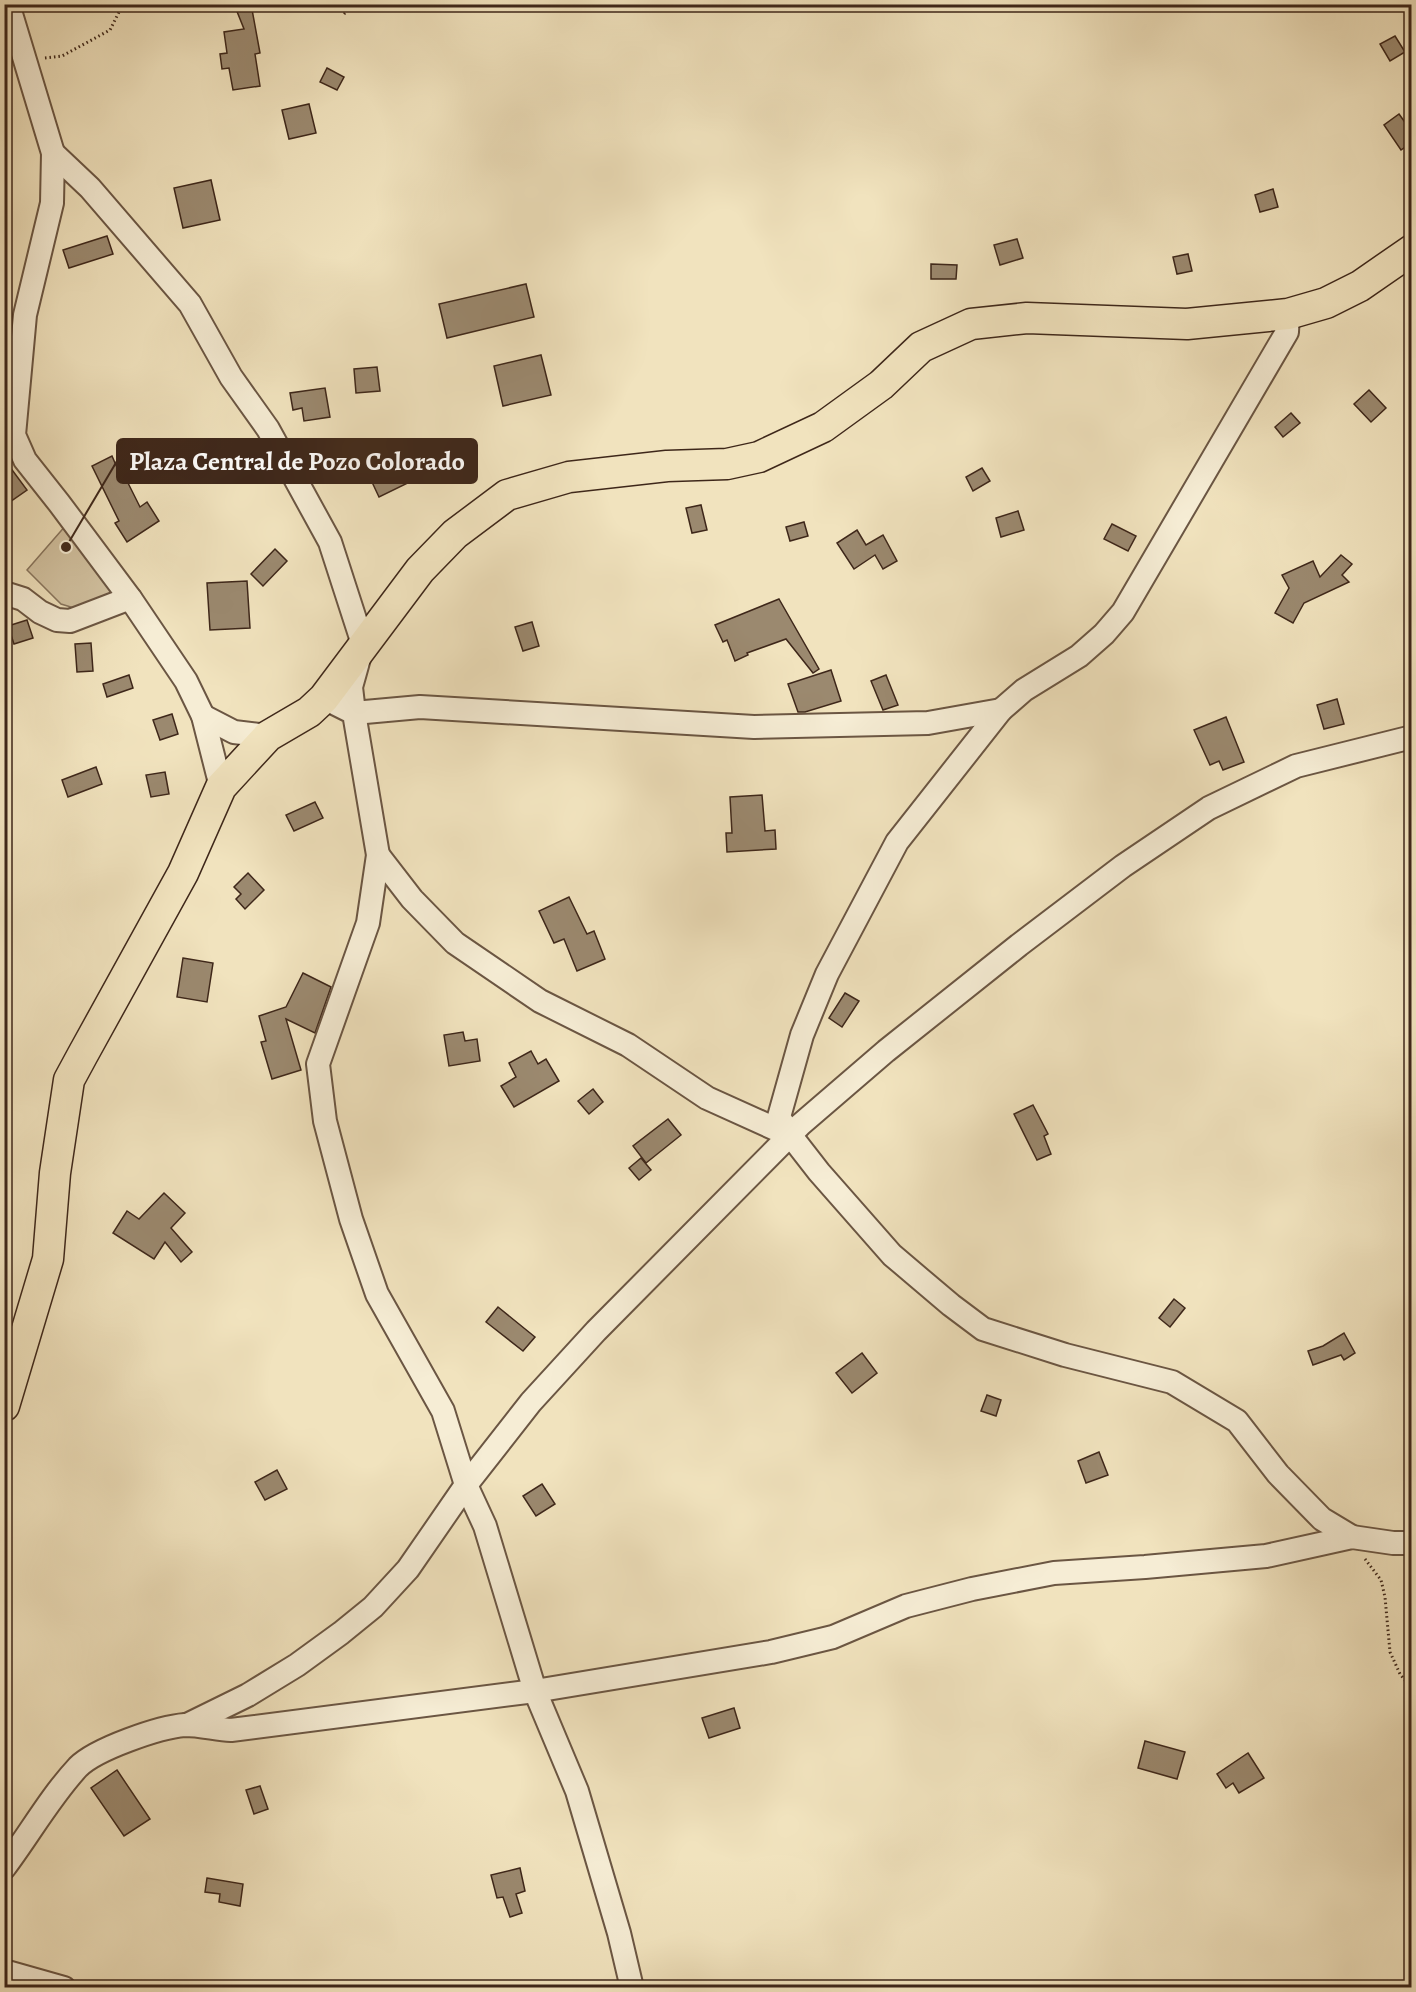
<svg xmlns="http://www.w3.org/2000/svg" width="1416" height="1992" font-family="Alegreya,serif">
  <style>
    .green { fill: #d3c3a2; stroke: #88755e; stroke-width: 1.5 }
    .building { fill: #9b896f; stroke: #3e271a; stroke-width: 1.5 }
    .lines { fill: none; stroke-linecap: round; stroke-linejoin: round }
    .minor-casing { stroke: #6b5643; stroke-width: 26 }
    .major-casing { stroke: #3e271a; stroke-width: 33 }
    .path { stroke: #3e271a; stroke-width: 3; stroke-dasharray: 1.5 3; stroke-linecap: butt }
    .minor { stroke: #f6edd5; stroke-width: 22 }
    .major { stroke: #f1e3be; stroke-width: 30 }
    .leader { fill: none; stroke: #3e271a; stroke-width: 2 }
    .callout-dot { fill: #3e271a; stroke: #f6edd5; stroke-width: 2 }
    .callout { fill: #3e271a; stroke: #3e271a; stroke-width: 2 }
    .callout-label { font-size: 26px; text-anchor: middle; font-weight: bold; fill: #fff }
  </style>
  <rect width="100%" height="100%" fill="#f1e3be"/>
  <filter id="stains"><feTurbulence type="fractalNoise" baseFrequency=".00333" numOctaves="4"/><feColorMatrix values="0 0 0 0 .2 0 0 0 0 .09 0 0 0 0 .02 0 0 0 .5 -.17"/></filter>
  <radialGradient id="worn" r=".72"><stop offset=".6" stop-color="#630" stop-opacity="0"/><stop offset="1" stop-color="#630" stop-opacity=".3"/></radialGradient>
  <!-- green -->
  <path class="green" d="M67,524L116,595L74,608L61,604L27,570Z"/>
  <!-- building -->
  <g class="building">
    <path d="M234,4H251L260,53L255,54L260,86L233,90L229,68L222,69L220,54L227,53L224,32L244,29Z"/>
    <path d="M1395,36L1405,52L1390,61L1380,44Z"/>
    <path d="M327,68L344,77L337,90L320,82Z"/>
    <path d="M309,104L316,133L289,139L282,110Z"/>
    <path d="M1399,114L1412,132V142L1401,150L1384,125Z"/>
    <path d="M211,180L220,220L183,228L174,188Z"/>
    <path d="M1273,189L1278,207L1260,212L1255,195Z"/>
    <path d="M107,236L113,254L69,268L63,250Z"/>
    <path d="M1017,239L1023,258L1000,265L994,245Z"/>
    <path d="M1188,254L1192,271L1177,274L1173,257Z"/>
    <path d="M931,264L957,265L956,279H931Z"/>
    <path d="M526,284L534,317L447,338L439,304Z"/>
    <path d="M541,355L551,395L503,406L494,366Z"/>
    <path d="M377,367L380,391L356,393L354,369Z"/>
    <path d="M325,388L330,417L304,421L302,408L293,410L290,393Z"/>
    <path d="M1369,390L1386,408L1371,422L1354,404Z"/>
    <path d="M1291,413L1300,423L1283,437L1275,427Z"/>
    <path d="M112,456L122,479L125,477L140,507L147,502L159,521L127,542L115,523L119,521L92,466Z"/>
    <path d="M4,459L27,490L4,506Z"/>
    <path d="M387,459L393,471L407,464L414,480L379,497L371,480L378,477L373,466Z"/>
    <path d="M982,468L990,481L973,491L966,477Z"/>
    <path d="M701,505L707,530L692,533L686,508Z"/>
    <path d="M1018,511L1024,530L1001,537L996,518Z"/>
    <path d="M804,522L808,536L790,541L786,527Z"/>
    <path d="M1112,524L1136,536L1128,551L1104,539Z"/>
    <path d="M857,530L866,545L883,535L897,561L883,569L875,555L854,569L837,543Z"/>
    <path d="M275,549L287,561L263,586L251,574Z"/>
    <path d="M1341,555L1352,564L1342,575L1349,582L1304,603L1293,623L1275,613L1289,588L1282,575L1313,561L1320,577Z"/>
    <path d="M247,581L250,628L210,630L207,583Z"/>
    <path d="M779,599L819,669L813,673L786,639L747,653L748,655L735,661L727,640L723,642L715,625Z"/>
    <path d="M27,620L33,638L14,644L8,626Z"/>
    <path d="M532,622L539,646L523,651L515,627Z"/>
    <path d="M91,643L93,671L77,672L75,644Z"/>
    <path d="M831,670L841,701L805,712H798L788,684Z"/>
    <path d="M129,675L133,688L107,697L103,684Z"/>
    <path d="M886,675L898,705L883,710L871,681Z"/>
    <path d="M1337,699L1344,724L1324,729L1317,705Z"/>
    <path d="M172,714L178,734L160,740L153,720Z"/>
    <path d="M1226,717L1244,762L1223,770L1219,761L1210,765L1194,730Z"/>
    <path d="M96,767L102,784L68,797L62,780Z"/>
    <path d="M165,772L169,794L151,797L146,775Z"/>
    <path d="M762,795L765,831L775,830L776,849L727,852L726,833H732L730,797Z"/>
    <path d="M315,802L323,818L294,831L286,815Z"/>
    <path d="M248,873L264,890L245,909L236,899L241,894L234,887Z"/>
    <path d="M569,897L587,934L594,931L605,959L577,971L564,939L554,943L539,911Z"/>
    <path d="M183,958L213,963L207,1002L177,997Z"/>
    <path d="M303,973L331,987L315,1033L286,1019L301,1070L272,1079L261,1042L266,1041L259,1016L286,1007Z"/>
    <path d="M845,993L859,1001L842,1027L829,1018Z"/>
    <path d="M463,1032L465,1041L477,1039L480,1061L449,1066L444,1035Z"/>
    <path d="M531,1051L538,1064L546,1059L559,1081L514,1107L501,1086L516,1077L509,1063Z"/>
    <path d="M593,1089L603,1102L589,1114L578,1101Z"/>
    <path d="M1033,1105L1048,1134L1044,1136L1051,1154L1037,1160L1014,1114Z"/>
    <path d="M668,1119L681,1135L646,1163L633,1146Z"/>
    <path d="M641,1158L651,1170L639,1180L629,1168Z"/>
    <path d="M164,1193L185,1213L171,1228L192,1252L181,1262L165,1242L154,1259L113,1233L127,1211L139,1219Z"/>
    <path d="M1174,1299L1185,1308L1170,1327L1159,1318Z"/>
    <path d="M498,1307L535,1337L523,1351L486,1322Z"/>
    <path d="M1344,1333L1355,1353L1344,1360L1341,1355L1313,1365L1308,1351L1323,1346Z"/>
    <path d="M862,1353L877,1373L852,1393L836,1373Z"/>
    <path d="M987,1395L1001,1400L996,1416L981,1411Z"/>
    <path d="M1099,1452L1108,1475L1086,1483L1078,1461Z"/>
    <path d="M277,1470L287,1489L265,1500L255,1482Z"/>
    <path d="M542,1484L555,1504L536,1516L523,1496Z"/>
    <path d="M734,1708L740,1728L709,1738L702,1718Z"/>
    <path d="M1145,1741L1185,1752L1177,1779L1138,1768Z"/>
    <path d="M1248,1753L1264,1778L1239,1793L1233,1783L1226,1788L1217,1774Z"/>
    <path d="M117,1770L150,1819L124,1836L91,1788Z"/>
    <path d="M260,1786L268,1809L254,1814L246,1790Z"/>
    <path d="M520,1868L525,1891L516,1894L522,1913L510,1917L503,1897L497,1898L491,1875Z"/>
    <path d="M207,1878L243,1884L240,1906L219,1902L220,1894L205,1892Z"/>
  </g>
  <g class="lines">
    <defs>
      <g id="minor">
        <path d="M8,4L53,153L52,203L25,315L14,435L25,460L59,503L130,598L186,681L203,716L221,787"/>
        <path d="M53,153L90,188L190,304L231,377L268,429L330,542L363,644L351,687L354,713L420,707L754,727L928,723L1001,710"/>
        <path d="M1288,314L1287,332L1123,612L1104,634L1079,656L1024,690L1001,710L897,842L827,974L802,1035L779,1117L791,1136L819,1172L892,1255L951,1305L983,1329L1065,1355L1172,1382L1237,1421L1278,1474L1322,1519L1352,1537"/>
        <path d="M4,593L23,599L40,612L57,620L70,621L130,598"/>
        <path d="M324,698L354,713L378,855L368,923L318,1064L325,1121L351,1219L377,1294L443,1411L466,1485L485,1526L535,1691L577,1791L619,1933L632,1988"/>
        <path d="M203,716L234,732L268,736"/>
        <path d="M378,855L412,899L455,943L540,1001L628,1045L707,1098L791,1136"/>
        <path d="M187,1725L248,1695L297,1665L341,1633L373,1607L408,1569L466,1485L531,1402L596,1331L800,1125L886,1051L1019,945L1123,866L1209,808L1296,766L1412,737"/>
        <path d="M4,1868C29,1835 50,1797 78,1767C96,1749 159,1727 185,1725C199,1725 216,1729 231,1730L535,1691L771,1652L833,1637L906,1606L972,1589L1054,1573L1145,1567L1266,1556L1352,1537L1393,1543H1412"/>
        <path d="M4,1971L64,1988"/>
      </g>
      <path id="major" d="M4,1406L48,1259L55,1173L69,1080L82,1056L183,873L221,787L268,736L309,712L324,698L420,570L455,534L507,495L569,477L667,466L727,464L759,457L823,427L881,385L921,347L971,324L1027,318L1187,324L1288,314L1326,303L1360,286L1412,250"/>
    </defs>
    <!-- minor casing -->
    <use href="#minor" class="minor-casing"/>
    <!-- major casing -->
    <use href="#major" class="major-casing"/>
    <!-- path -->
    <g class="path">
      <path d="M344,14L354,4"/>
      <path d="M45,58L62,56L110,30L123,4"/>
      <path d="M1365,1559L1381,1580L1385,1597L1390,1652L1400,1674L1412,1689"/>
    </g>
    <!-- minor -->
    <use href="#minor" class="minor"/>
    <!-- major -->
    <use href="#major" class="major"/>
  </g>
  <!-- callouts -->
  <path class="leader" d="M66 547L117 461"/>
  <circle class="callout-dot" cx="66" cy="547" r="6"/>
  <rect class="callout" x="117" y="439" width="360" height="44" rx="6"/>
  <g class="callout-label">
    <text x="297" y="470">Plaza Central de Pozo Colorado</text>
  </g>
  <!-- margin -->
  <rect width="1416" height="1992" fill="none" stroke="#f1e3be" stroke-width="24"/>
  <rect x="6" y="6" width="1404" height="1980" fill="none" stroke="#3e271a" stroke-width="3"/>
  <rect x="12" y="12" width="1392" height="1968" fill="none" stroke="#3e271a" stroke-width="1.5"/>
  <rect width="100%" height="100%" filter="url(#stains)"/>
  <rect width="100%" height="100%" fill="url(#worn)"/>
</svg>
